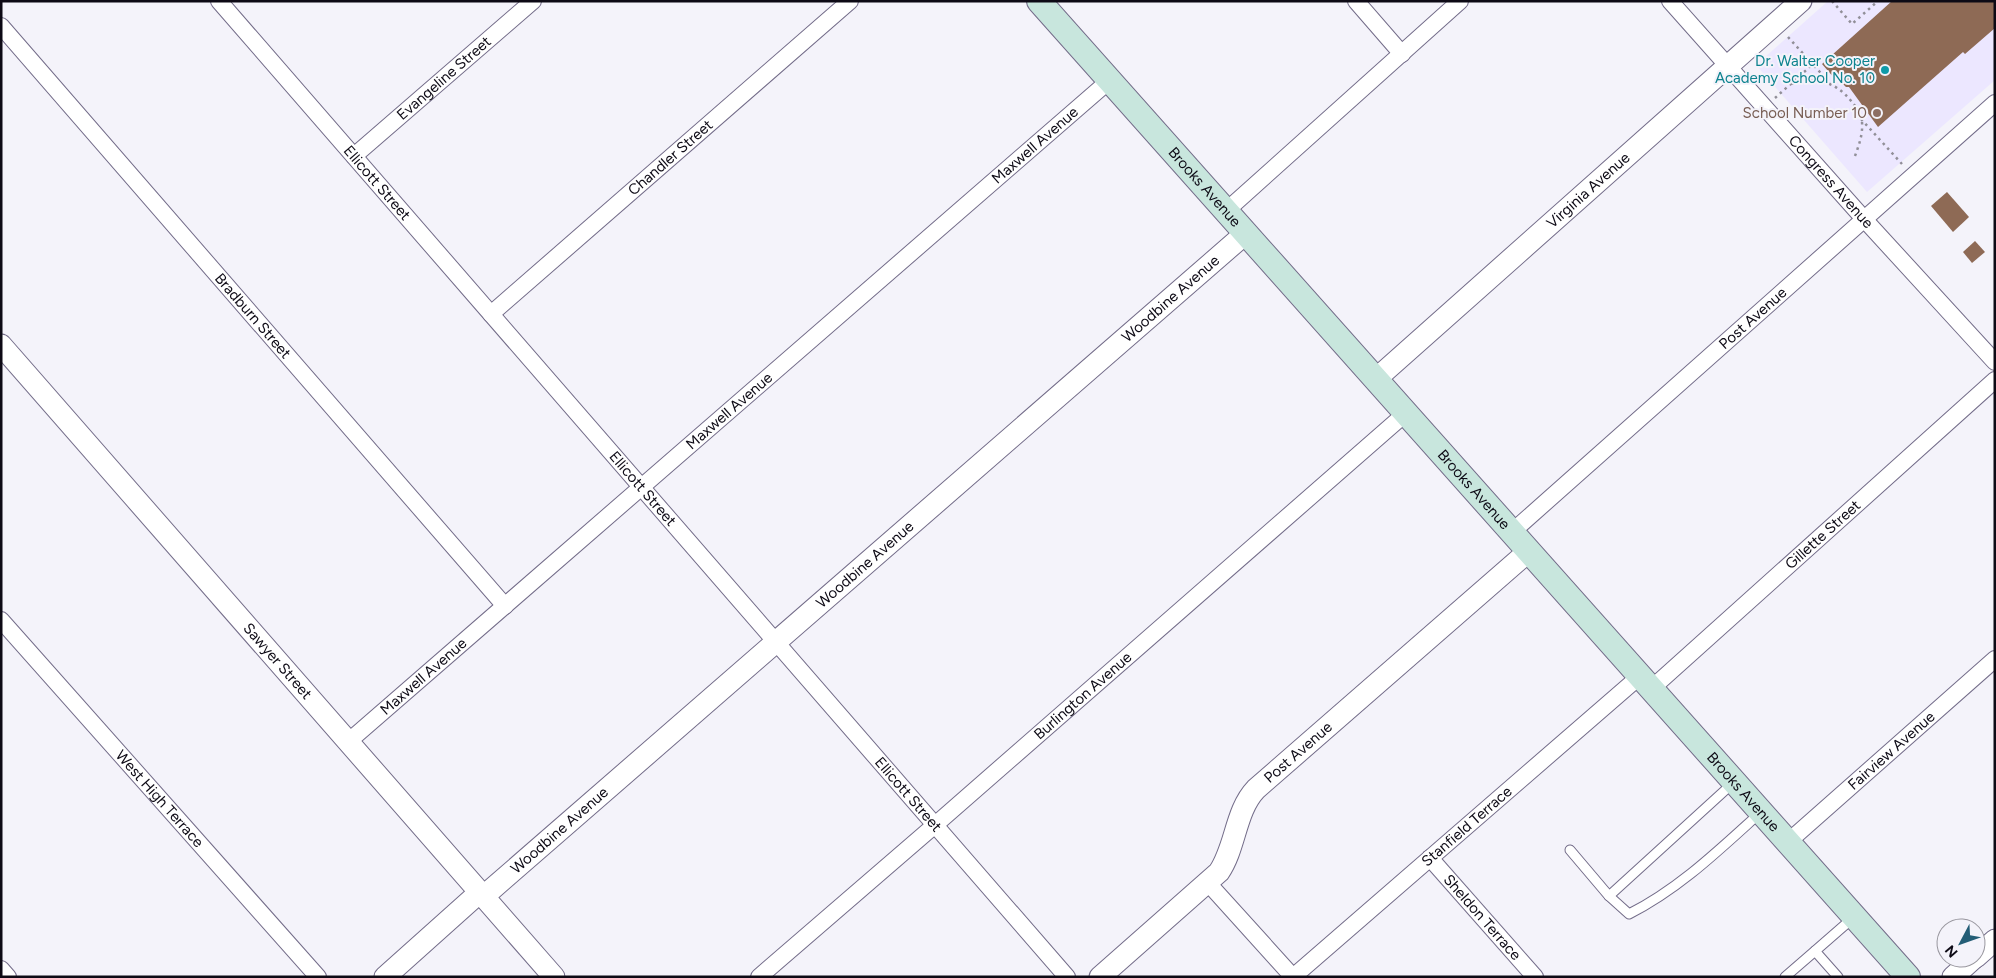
<svg xmlns="http://www.w3.org/2000/svg" width="1996" height="978" font-family="Figtree,sans-serif">
  <style>
    .built { fill: #ece7ff }
    .building { fill: #8e6a55 }
    .lines { fill: none; stroke-linecap: round; stroke-linejoin: round }
    .service-casing { stroke: #736c89; stroke-width: 11 }
    .minor-casing { stroke: #736c89; stroke-width: 18 }
    .tertiary-casing { stroke: #736c89; stroke-width: 23 }
    .secondary-casing { stroke: #736c89; stroke-width: 26 }
    .path { stroke: #918f98; stroke-width: 2.5; stroke-dasharray: 2.5 4; stroke-linecap: butt }
    .service { stroke: #fff; stroke-width: 9 }
    .minor { stroke: #fff; stroke-width: 16 }
    .tertiary { stroke: #fff; stroke-width: 21 }
    .secondary { stroke: #c8e6dd; stroke-width: 24 }
    .culture-dot { fill: #0f9aa8; stroke: #f4f3fa; stroke-width: 2 }
    .education-dot { fill: #8d6e63; stroke: #f4f3fa; stroke-width: 2 }
    .labels { text-anchor: middle; stroke-width: 4; stroke-linejoin: round; paint-order: stroke }
    .culture-label { font-size: 15px; fill: #0d838f; stroke: #f4f3fa; text-anchor: end }
    .street-label { font-size: 15px; fill: #0d0a15; stroke: #f4f3fa }
    .education-label { font-size: 15px; fill: #785e54; stroke: #f4f3fa; text-anchor: end }
  </style>
  <rect width="100%" height="100%" fill="#f4f3fa"/>
  <!-- built -->
  <path class="built" d="M1828,1H1995V80L1867,192L1756,65Z"/>
  <!-- building -->
  <g class="building">
    <path d="M1892,1H1995V28L1965,54L1963,52L1878,127L1849,87H1846L1836,77L1835,79L1822,64Z"/>
    <path d="M1947,192L1969,217L1953,232L1931,206Z"/>
    <path d="M1975,241L1985,252L1972,263L1963,252Z"/>
  </g>
  <g class="lines">
    <defs>
      <g id="service">
        <path d="M1570,850L1609,896L1629,914C1679,889 1720,849 1761,812"/>
        <path d="M1609,896L1733,783"/>
        <path d="M1785,977L1815,951"/>
        <path d="M1838,977L1815,951L1854,917"/>
      </g>
      <g id="minor">
        <path id="s1" d="M219,1L1067,977"/>
        <path d="M1356,1L1402,54"/>
        <path id="s2" d="M1670,1L1864,219L1995,362"/>
        <path id="s3" d="M1,26L505,606"/>
        <path id="s4" d="M354,156L533,1"/>
        <path d="M1226,211L1460,1"/>
        <path id="s5" d="M491,314L850,1"/>
        <path id="s6" d="M1512,532L1995,103"/>
        <path id="s7" d="M1,620L318,977"/>
        <path id="s8" d="M1651,689L1995,380"/>
        <path id="s9" d="M348,742L1110,80"/>
        <path id="s10" d="M1788,842L1995,659"/>
        <path id="s11" d="M1430,858L1535,977"/>
        <path d="M1208,883L1293,977"/>
        <path d="M1,969L8,977"/>
        <path id="s12" d="M759,977L935,825L1406,413"/>
        <path id="s13" d="M1293,977L1640,676"/>
      </g>
      <g id="tertiary">
        <path id="s14" d="M1,345L554,977"/>
        <path id="s15" d="M1376,379L1801,1"/>
        <path id="s16" d="M484,896L1246,233"/>
        <path d="M1976,957L1995,940"/>
        <path d="M385,977L480,892"/>
        <path id="s17" d="M1100,977L1219,872C1236,847 1235,811 1256,789L1529,551"/>
        <path d="M1953,977L1974,958"/>
      </g>
      <g id="secondary">
        <path id="s18" d="M1039,1L1908,977"/>
      </g>
    </defs>
    <!-- service casing -->
    <use href="#service" class="service-casing"/>
    <!-- minor casing -->
    <use href="#minor" class="minor-casing"/>
    <!-- tertiary casing -->
    <use href="#tertiary" class="tertiary-casing"/>
    <!-- secondary casing -->
    <use href="#secondary" class="secondary-casing"/>
    <!-- path -->
    <g class="path">
      <path d="M1832,1L1852,24L1878,1"/>
      <path d="M1788,37L1828,81"/>
      <path d="M1791,84C1816,76 1835,81 1852,102C1856,107 1861,115 1862,122C1863,134 1859,145 1855,156"/>
      <path d="M1775,98L1813,64"/>
      <path d="M1861,119L1902,164"/>
    </g>
    <!-- service -->
    <use href="#service" class="service"/>
    <!-- minor -->
    <use href="#minor" class="minor"/>
    <!-- tertiary -->
    <use href="#tertiary" class="tertiary"/>
    <!-- secondary -->
    <use href="#secondary" class="secondary"/>
  </g>
  <!-- markers -->
  <circle class="culture-dot" cx="1885" cy="70" r="5"/>
  <circle class="education-dot" cx="1877" cy="113" r="5"/>
  <g class="labels">
    <!-- culture labels -->
    <g class="culture-label">
      <text x="1875" y="66">Dr. Walter Cooper<tspan x="1875" dy="17">Academy School No. 10</tspan></text>
    </g>
    <!-- street labels -->
    <g class="street-label">
      <text dy="5" stroke="none"><textPath href="#s4" startOffset="119">Evangeline Street</textPath></text>
      <text dy="5" stroke="none"><textPath href="#s9" startOffset="910">Maxwell Avenue</textPath></text>
      <text dy="5" stroke="none"><textPath href="#s5" startOffset="238">Chandler Street</textPath></text>
      <text dy="5" stroke="none"><textPath href="#s2" startOffset="242">Congress Avenue</textPath></text>
      <text dy="5" stroke="none"><textPath href="#s1" startOffset="241">Ellicott Street</textPath></text>
      <text dy="5" stroke="none"><textPath href="#s18" startOffset="249">Brooks Avenue</textPath></text>
      <text dy="5" stroke="none"><textPath href="#s15" startOffset="284">Virginia Avenue</textPath></text>
      <text dy="5" stroke="none"><textPath href="#s16" startOffset="910">Woodbine Avenue</textPath></text>
      <text dy="5" stroke="none"><textPath href="#s3" startOffset="384">Bradburn Street</textPath></text>
      <text dy="5" stroke="none"><textPath href="#s6" startOffset="322">Post Avenue</textPath></text>
      <text dy="5" stroke="none"><textPath href="#s9" startOffset="505">Maxwell Avenue</textPath></text>
      <text dy="5" stroke="none"><textPath href="#s1" startOffset="646">Ellicott Street</textPath></text>
      <text dy="5" stroke="none"><textPath href="#s18" startOffset="654">Brooks Avenue</textPath></text>
      <text dy="5" stroke="none"><textPath href="#s8" startOffset="231">Gillette Street</textPath></text>
      <text dy="5" stroke="none"><textPath href="#s16" startOffset="505">Woodbine Avenue</textPath></text>
      <text dy="5" stroke="none"><textPath href="#s14" startOffset="420">Sawyer Street</textPath></text>
      <text dy="5" stroke="none"><textPath href="#s9" startOffset="100">Maxwell Avenue</textPath></text>
      <text dy="5" stroke="none"><textPath href="#s12" startOffset="429">Burlington Avenue</textPath></text>
      <text dy="5" stroke="none"><textPath href="#s10" startOffset="138">Fairview Avenue</textPath></text>
      <text dy="5" stroke="none"><textPath href="#s17" startOffset="306">Post Avenue</textPath></text>
      <text dy="5" stroke="none"><textPath href="#s18" startOffset="1059">Brooks Avenue</textPath></text>
      <text dy="5" stroke="none"><textPath href="#s1" startOffset="1051">Ellicott Street</textPath></text>
      <text dy="5" stroke="none"><textPath href="#s7" startOffset="239">West High Terrace</textPath></text>
      <text dy="5" stroke="none"><textPath href="#s13" startOffset="230">Stanfield Terrace</textPath></text>
      <text dy="5" stroke="none"><textPath href="#s16" startOffset="100">Woodbine Avenue</textPath></text>
      <text dy="5" stroke="none"><textPath href="#s11" startOffset="79">Sheldon Terrace</textPath></text>
    </g>
    <!-- education labels -->
    <g class="education-label">
      <text x="1867" y="118">School Number 10</text>
    </g>
  </g>
  <!-- border -->
  <rect width="1996" height="978" fill="none" stroke="#0d0a15" stroke-width="5"/>
  <!-- north arrow -->
  <g transform="translate(1961 943) rotate(229)"><circle r="24" fill="#f4f3fa" stroke="#98969e"/>
  <path d="M0-4L9 19L0 12L-9 19Z" fill="#235d76"/>
  <text y="-8" font-size="14" font-weight="bold" text-anchor="middle" fill="#0d0a15">N</text>
  </g>
</svg>
